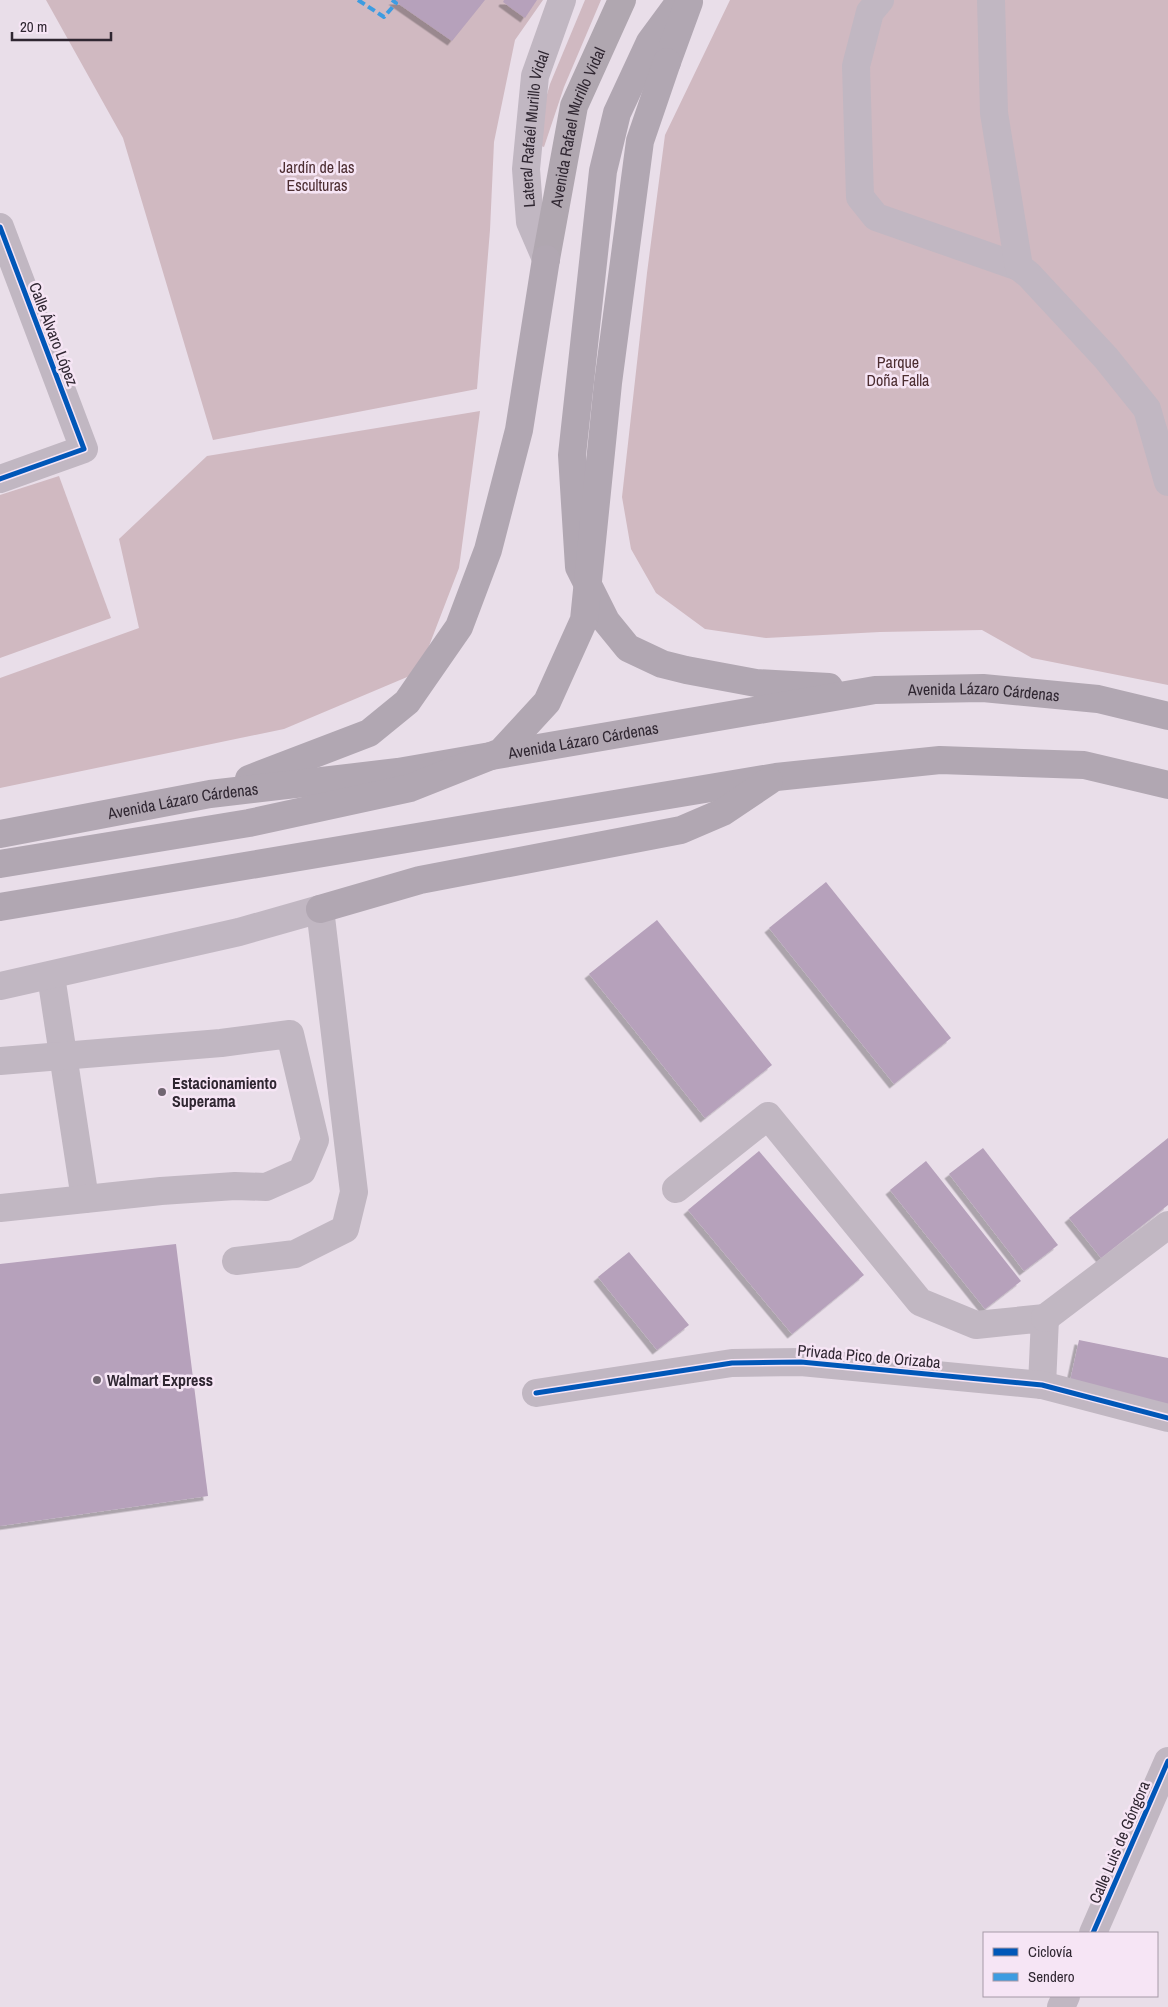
<svg xmlns="http://www.w3.org/2000/svg" width="1168" height="2007" font-family="'Archivo Narrow',sans-serif">
  <style>
    .green { fill: #d0b9c1 }
    .building { fill: #b6a1bb; filter: url(#shadow) }
    .lines { fill: none; stroke-linecap: round; stroke-linejoin: round }
    .minor { stroke: #c1b7c2; stroke-width: 28 }
    .major { stroke: #b0a7b0; stroke-width: 28 }
    .highway { stroke: #b1a7b2; stroke-width: 28 }
    .highway-bridge { stroke: #b1a7b2; stroke-width: 28 }
    .quiet { stroke: #3d9ce1; stroke-width: 4; stroke-dasharray: 8 4; stroke-linecap: butt }
    .cycleway-casing { stroke: #f6e5f5; stroke-width: 8 }
    .cycleway { stroke: #0057b8; stroke-width: 5 }
    .poi-dot { fill: #706671; stroke: #f6e5f5; stroke-width: 2 }
    .labels { text-anchor: middle; stroke-width: 5; stroke-linejoin: round; paint-order: stroke }
    .street-label { font-size: 16px; fill: #2f2631; stroke: #f6e5f5 }
    .park-label { font-size: 16px; fill: #4c2d31; stroke: #f6e5f5 }
    .poi-label { font-size: 16px; font-weight: bold; fill: #2f2631; stroke: #f6e5f5; text-anchor: start }
  </style>
  <defs>
    <filter id="shadow"><feDropShadow dx="-4.5" dy="4.5" stdDeviation="0" flood-color="#0004"/></filter>
  </defs>
  <rect width="100%" height="100%" fill="#e9dee9"/>
  <!-- green -->
  <g class="green">
    <path d="M46,0H543L515,40L494,142L490,230L477,389L213,440L123,138Z"/>
    <path d="M585,0H601L564,87L544,147L533,143L550,84Z"/>
    <path d="M730,0H1168V685L1032,658L982,630L880,632L766,638L705,629L656,593L631,549L622,497L647,273L665,135Z"/>
    <path d="M480,411L459,568L419,672L284,729L0,788V678L139,628L119,539L207,456Z"/>
    <path d="M59,476L111,618L0,658V495Z"/>
  </g>
  <!-- building -->
  <g class="building">
    <path d="M393,0H485L452,41Z"/>
    <path d="M504,0H537L525,18L503,2Z"/>
    <path d="M826,882L951,1038L894,1084L769,928Z"/>
    <path d="M657,920L772,1065L705,1118L589,974Z"/>
    <path d="M1168,1138V1205L1101,1258L1069,1218Z"/>
    <path d="M983,1148L1058,1245L1024,1271L949,1174Z"/>
    <path d="M759,1151L864,1275L792,1334L688,1210Z"/>
    <path d="M926,1161L1021,1281L985,1309L890,1190Z"/>
    <path d="M176,1244L208,1496L0,1526V1264Z"/>
    <path d="M629,1252L689,1325L657,1350L598,1277Z"/>
    <path d="M1079,1340L1168,1358V1406L1069,1386Z"/>
  </g>
  <g class="lines">
    <!-- minor -->
    <g class="minor">
      <path d="M880,0L870,12L856,66L860,197L876,217L1019,267"/>
      <path d="M991,0L994,113L1019,267L1029,275L1106,358L1147,409L1168,482"/>
      <path d="M0,227L84,449L0,479"/>
      <path id="s1" d="M546,259L530,222L526,169L535,76L562,0"/>
      <path d="M51,976L85,1199"/>
      <path d="M0,986L239,932L320,909L354,1192L345,1229L295,1254L236,1261"/>
      <path d="M0,1061L221,1043L290,1034L315,1140L302,1171L266,1187L235,1186L161,1191L0,1208"/>
      <path d="M676,1189L768,1116L920,1302L976,1325L1045,1318L1042,1385"/>
      <path d="M1045,1318L1168,1225"/>
      <path d="M536,1393L732,1363L801,1362L1042,1385L1168,1418"/>
      <path d="M1093,1933L1168,1761"/>
      <path d="M1061,2007L1066,1996"/>
    </g>
    <!-- major -->
    <path class="major" id="s2" d="M546,259L574,106L622,0"/>
    <!-- highway -->
    <g class="highway">
      <path d="M681,0L650,42L617,113L603,171L572,455L579,567L606,621L628,648L662,664L686,670L756,683L829,687"/>
      <path d="M667,62L689,2"/>
      <path d="M249,779L369,733L407,702L459,627L488,550L519,430L546,259"/>
      <path id="s3" d="M0,834L210,794L398,772L875,690L983,688L1098,699L1168,716"/>
      <path d="M0,907L776,777L940,760L1084,765L1168,785"/>
      <path d="M320,909L420,880L681,830L723,812L769,781"/>
    </g>
    <!-- highway-bridge -->
    <path class="highway-bridge" d="M0,864L249,823L410,788L501,752L547,702L584,620L608,383L640,141L667,62"/>
    <!-- quiet -->
    <path class="quiet" d="M358,0L384,17L396,3L392,0"/>
    <defs>
      <g id="cycleway">
        <path d="M0,227L84,449L0,479"/>
        <path d="M536,1393L732,1363L801,1362L1042,1385L1168,1418"/>
        <path d="M1093,1933L1168,1761"/>
      </g>
    </defs>
    <!-- cycleway casing -->
    <use href="#cycleway" class="cycleway-casing"/>
    <!-- cycleway -->
    <use href="#cycleway" class="cycleway"/>
  </g>
  <!-- markers -->
  <g class="poi-dot">
    <circle cx="162" cy="1092" r="5"/>
    <circle cx="97" cy="1380" r="5"/>
  </g>
  <g class="labels">
    <!-- street labels -->
    <g class="street-label">
      <text dy="6" stroke="none"><textPath href="#s2" startOffset="136">Avenida Rafael Murillo Vidal</textPath></text>
      <text dy="6" stroke="none"><textPath href="#s1" startOffset="134">Lateral Rafaél Murillo Vidal</textPath></text>
      <text transform="translate(54 334) rotate(69)" y="6">Calle Álvaro López</text>
      <text dy="6" stroke="none"><textPath href="#s3" startOffset="996">Avenida Lázaro Cárdenas</textPath></text>
      <text dy="6" stroke="none"><textPath href="#s3" startOffset="591">Avenida Lázaro Cárdenas</textPath></text>
      <text dy="6" stroke="none"><textPath href="#s3" startOffset="186">Avenida Lázaro Cárdenas</textPath></text>
      <text transform="translate(869 1356) rotate(5)" y="6">Privada Pico de Orizaba</text>
      <text transform="translate(1119 1842) rotate(-67)" y="6">Calle Luis de Góngora</text>
    </g>
    <!-- park labels -->
    <g class="park-label">
      <text x="317" y="173">Jardín de las<tspan x="317" dy="18">Esculturas</tspan></text>
      <text x="898" y="368">Parque<tspan x="898" dy="18">Doña Falla</tspan></text>
    </g>
    <!-- poi labels -->
    <g class="poi-label">
      <text x="172" y="1089">Estacionamiento<tspan x="172" dy="18">Superama</tspan></text>
      <text x="107" y="1386">Walmart Express</text>
    </g>
  </g>
  <!-- legend -->
  <rect x="983" y="1932" width="175" height="65" fill="#f6e5f5" stroke="#a699a7"/>
  <rect x="993" y="1948" width="25" height="8" fill="#0057b8" stroke="#a699a7"/>
  <text x="1028" y="1957" font-size="15" fill="#2f2631">Ciclovía</text>
  <rect x="993" y="1973" width="25" height="8" fill="#3d9ce1" stroke="#a699a7"/>
  <text x="1028" y="1982" font-size="15" fill="#2f2631">Sendero</text>
  <!-- scale -->
  <path d="M12 32v8h99v-8" fill="none" stroke="#2f2631" stroke-width="2.5"/>
  <text x="20" y="32" font-size="15" fill="#2f2631" stroke="#f6e5f5" stroke-width="4" paint-order="stroke">20 m</text>
</svg>
